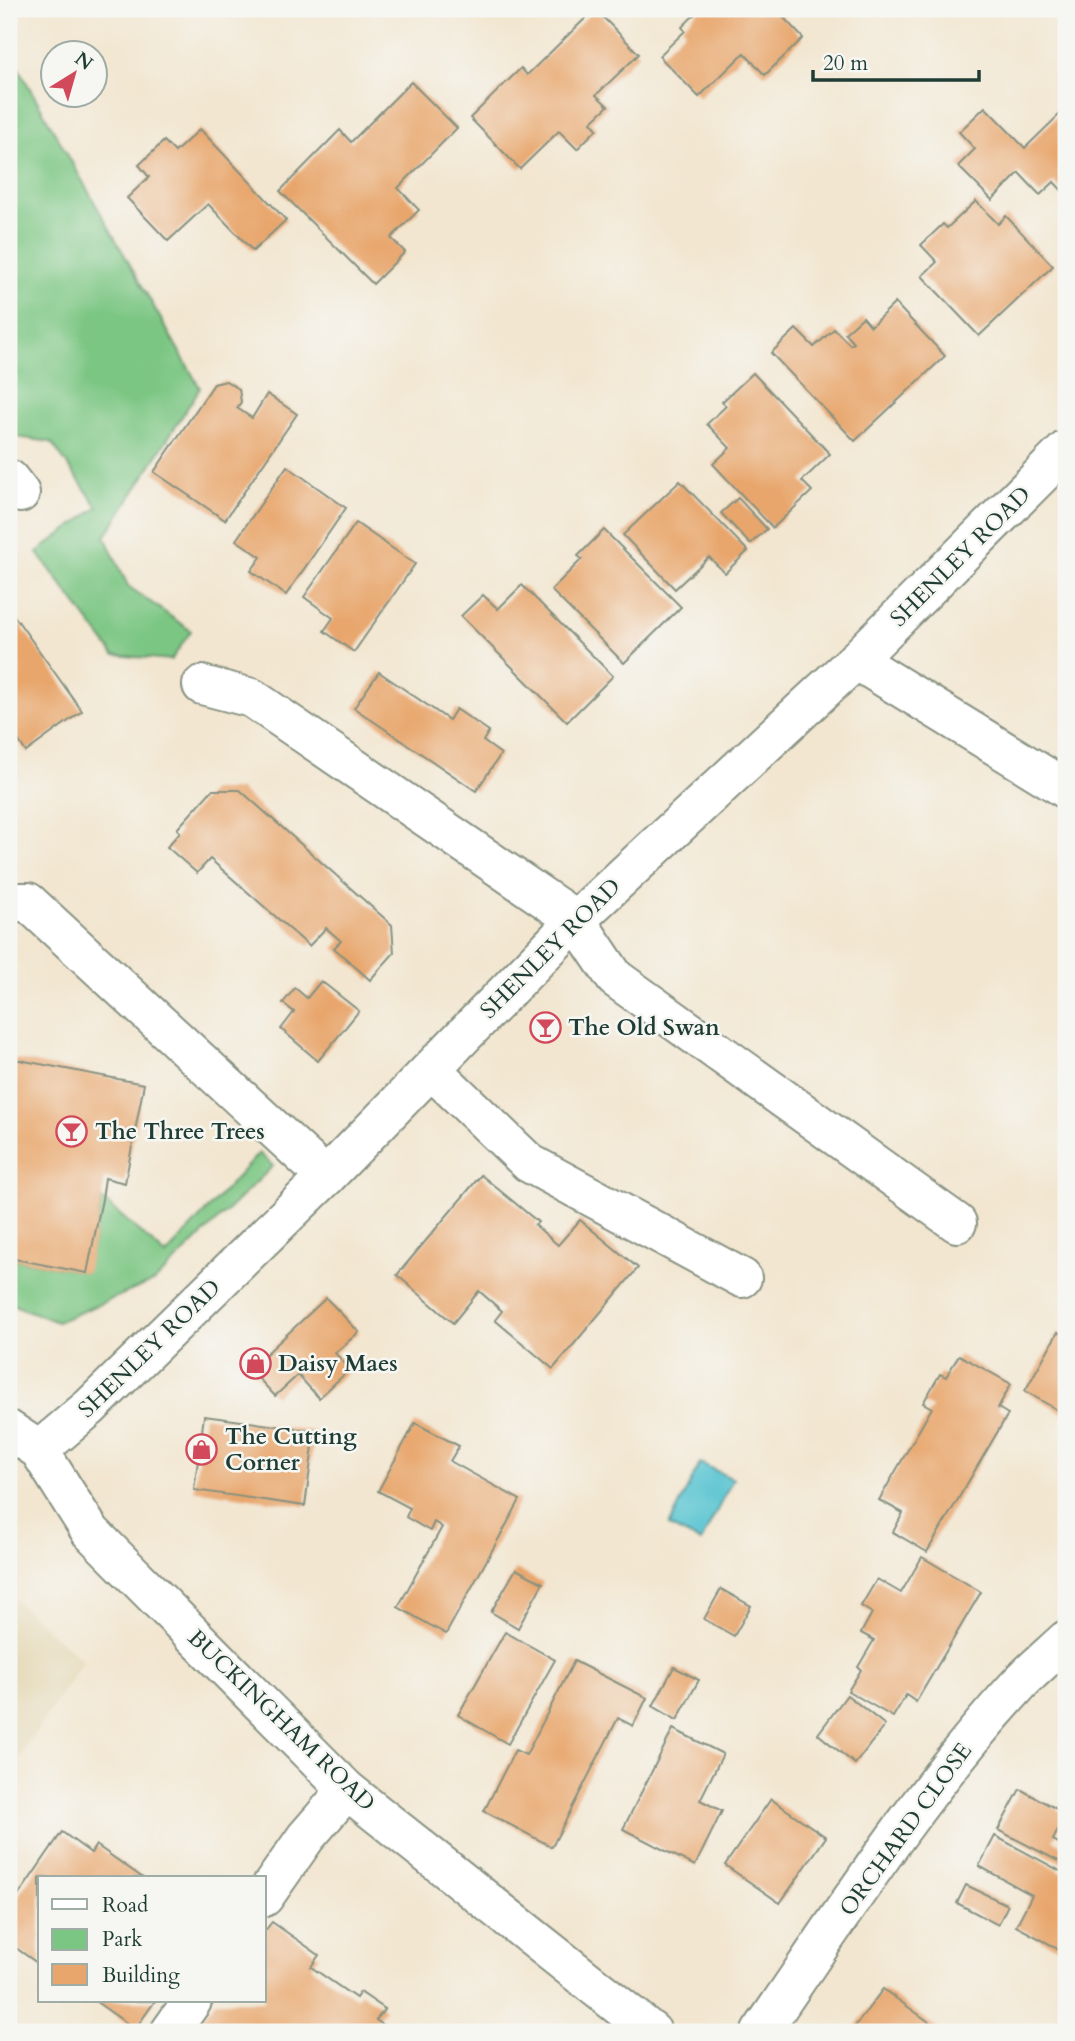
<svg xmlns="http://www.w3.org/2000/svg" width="1075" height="2041" font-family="Cardo,serif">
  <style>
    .built { fill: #e6daba }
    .green { fill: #7cc683; stroke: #4e825c; stroke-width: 2 }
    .water { fill: #58c4d1; stroke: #3c8082; stroke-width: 2 }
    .building { fill: #e8a66c }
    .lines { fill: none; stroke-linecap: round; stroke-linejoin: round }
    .minor-casing { stroke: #889282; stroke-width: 42 }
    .major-casing { stroke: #889282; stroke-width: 42 }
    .minor { stroke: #fff; stroke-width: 38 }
    .major { stroke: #fff; stroke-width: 38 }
    .labels { text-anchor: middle; stroke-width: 5; stroke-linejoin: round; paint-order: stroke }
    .street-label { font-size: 23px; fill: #1f3d34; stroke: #f6f6f2 }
    .poi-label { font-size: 23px; font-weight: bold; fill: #1f3d34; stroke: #f6f6f2; text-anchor: start }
  </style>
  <rect width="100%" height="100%" fill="#f6f6f2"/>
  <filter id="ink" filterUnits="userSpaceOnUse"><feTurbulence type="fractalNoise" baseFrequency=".0143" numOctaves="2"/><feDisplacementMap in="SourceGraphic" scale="14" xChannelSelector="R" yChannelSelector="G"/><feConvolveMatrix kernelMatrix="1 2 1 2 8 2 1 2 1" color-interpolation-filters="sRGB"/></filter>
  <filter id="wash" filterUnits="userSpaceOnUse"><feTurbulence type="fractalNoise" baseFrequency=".00686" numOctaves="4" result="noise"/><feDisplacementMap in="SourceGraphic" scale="28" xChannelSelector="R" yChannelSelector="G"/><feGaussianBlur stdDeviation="1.57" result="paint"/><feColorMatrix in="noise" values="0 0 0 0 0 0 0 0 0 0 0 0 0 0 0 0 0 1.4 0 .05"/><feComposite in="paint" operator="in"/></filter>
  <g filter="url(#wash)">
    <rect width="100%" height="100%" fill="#f2e6d0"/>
    <!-- built -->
    <path class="built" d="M9,1595L83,1661L9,1773Z"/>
    <!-- green -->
    <g class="green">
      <path d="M9,55H11L200,388L105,537L128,586L191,631L171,660L114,655L37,552L98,507L51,442L9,436Z"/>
      <path d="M259,1153L273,1166L155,1281L57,1322L9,1303V1258L86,1272L102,1199L166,1255Z"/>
    </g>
    <!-- water -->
    <path class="water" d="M700,1463L733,1479L701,1542L669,1526Z"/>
    <g id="blocks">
      <!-- building -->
      <g class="building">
        <path d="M595,9L639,54L596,95L608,106L591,122L597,129L577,149L559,131L520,169L470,118L521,68L527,75Z"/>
        <path d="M700,9H789L782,16L803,38L765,75L744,53L699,97L659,56L685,31L682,27Z"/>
        <path d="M411,82L457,128L398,188L419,210L391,238L405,252L373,284L280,191L340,130L351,142Z"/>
        <path d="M985,107L1025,148L1066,108V195L1054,182L1040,195L1019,173L992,200L958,166L975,149L959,132Z"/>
        <path d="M200,129L286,220L253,251L208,204L168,241L127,198L149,177L139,165L164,141L175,152Z"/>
        <path d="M976,201L998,224L1006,216L1053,266L979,336L922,276L937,262L921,245L943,224L947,228Z"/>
        <path d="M895,303L945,356L855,441L771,353L796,329L814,347L834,329L850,345L854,343L845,333L863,317L871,326Z"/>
        <path d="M753,373L830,454L802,481L812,491L773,528L713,464L730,448L707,424L726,406L722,402Z"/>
        <path d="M226,381L239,389L241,402L237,408L252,418L267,394L297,414L225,520L154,472L214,384Z"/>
        <path d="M287,466L346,508L286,595L251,571L261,557L236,540Z"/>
        <path d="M680,481L748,551L725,573L709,557L675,589L623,535Z"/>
        <path d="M738,498L767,529L750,544L721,513Z"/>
        <path d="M356,523L415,564L354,652L324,631L333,618L304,597Z"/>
        <path d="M604,530L681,607L624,663L551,590L582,559L578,556Z"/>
        <path d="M522,585L613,676L567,722L461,616L483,595L498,609Z"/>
        <path d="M15,617L82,711L26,752L9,726V621Z"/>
        <path d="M379,672L449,720L456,709L489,731L483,741L501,754L476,791L354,708Z"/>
        <path d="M212,790H240L392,925L394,953L370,980L334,948L341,941L326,928L309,946L210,859L197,873L167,847L180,832L177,829Z"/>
        <path d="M321,981L359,1011L318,1061L281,1029L294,1012L283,1003L295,988L307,998Z"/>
        <path d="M9,1058L144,1084L125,1183L105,1178L102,1199L87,1273L9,1258Z"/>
        <path d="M481,1175L538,1222L535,1225L558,1245L580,1220L638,1268L553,1369L495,1320L502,1311L479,1291L453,1323L397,1275Z"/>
        <path d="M326,1298L359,1332L335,1353L350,1369L319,1398L298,1375L275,1396L250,1369Z"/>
        <path d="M1058,1332L1066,1336V1415L1025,1391Z"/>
        <path d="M959,1355L1011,1384L998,1408L1008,1414L927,1552L893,1532L903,1513L879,1500L932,1408L923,1403L940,1374L946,1377Z"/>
        <path d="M204,1416L315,1431L305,1506L194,1490Z"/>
        <path d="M415,1423L459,1446L450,1461L520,1500L446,1634L398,1607L442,1527L434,1522L430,1531L406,1517L410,1508L378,1491Z"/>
        <path d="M922,1557L981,1592L916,1702L906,1695L893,1717L848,1691L861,1670L858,1667L874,1640L861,1633L872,1613L861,1606L877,1579L901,1593Z"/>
        <path d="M516,1569L543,1583L518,1628L491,1612Z"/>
        <path d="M721,1589L751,1606L734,1636L704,1619Z"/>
        <path d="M505,1632L555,1660L508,1744L458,1715Z"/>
        <path d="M574,1661L647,1698L633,1726L618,1718L552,1847L484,1811L515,1750L526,1755Z"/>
        <path d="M674,1667L699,1680L677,1720L653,1706Z"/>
        <path d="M847,1695L885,1725L855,1764L818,1734Z"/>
        <path d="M673,1729L723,1754L700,1800L722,1811L695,1866L623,1829Z"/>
        <path d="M1066,1773V1788L1060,1784Z"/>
        <path d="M1020,1789L1066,1814L1053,1840L1066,1847V1865L998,1830Z"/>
        <path d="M771,1799L826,1837L780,1903L725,1865Z"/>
        <path d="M62,1832L91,1853L96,1845L143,1878H40V1965L9,1943V1909Z"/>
        <path d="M995,1836L1066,1874V1948L1064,1952L1016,1926L1032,1895L979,1866Z"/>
        <path d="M966,1885L1008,1905L998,1925L957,1903Z"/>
        <path d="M272,1922L319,1955L311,1967L356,1998L360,1992L385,2009L376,2020L393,2032H271L267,2029L265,2032H193L215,2001H264V1932Z"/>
        <path d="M883,1989L943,2032H851Z"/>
        <path d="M95,2001H155L135,2029Z"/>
      </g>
    </g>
  </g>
  <g filter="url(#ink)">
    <use href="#blocks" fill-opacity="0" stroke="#889282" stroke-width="2"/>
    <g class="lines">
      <defs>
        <g id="minor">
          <path d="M9,479L20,493"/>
          <path d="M856,660L1066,789"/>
          <path d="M202,685L252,698L576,920L615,978L957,1223"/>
          <path d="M9,902H28L326,1177"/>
          <path d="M431,1069L529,1163L742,1278"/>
          <path d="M39,1450L90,1407L326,1177L576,920L856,660L1066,450"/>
          <path d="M264,1897L306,1837L347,1790"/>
          <path d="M170,2032L192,2001"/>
          <path d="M761,2032C842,1914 922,1789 1019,1684C1034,1668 1051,1654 1066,1640"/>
        </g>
        <path id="major" d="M9,1430L39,1450L90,1531L347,1790L652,2032"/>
      </defs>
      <!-- minor casing -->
      <use href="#minor" class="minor-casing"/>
      <!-- major casing -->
      <use href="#major" class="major-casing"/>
      <!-- minor -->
      <use href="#minor" class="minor"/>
      <!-- major -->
      <use href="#major" class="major"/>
    </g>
  </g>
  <!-- icons -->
  <defs>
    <symbol id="bar-ring" viewBox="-11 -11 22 22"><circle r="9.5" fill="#f6f6f2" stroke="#d1495b" stroke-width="1.5"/><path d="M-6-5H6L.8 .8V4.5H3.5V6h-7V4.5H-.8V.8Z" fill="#d1495b"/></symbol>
    <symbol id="shop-ring" viewBox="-11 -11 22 22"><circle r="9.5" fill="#f6f6f2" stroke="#d1495b" stroke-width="1.5"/><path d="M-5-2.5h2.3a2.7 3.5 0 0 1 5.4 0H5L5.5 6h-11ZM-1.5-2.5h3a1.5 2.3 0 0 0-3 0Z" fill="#d1495b"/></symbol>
  </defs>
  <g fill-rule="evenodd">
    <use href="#bar-ring" x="528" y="1010" width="35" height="35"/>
    <use href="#bar-ring" x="54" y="1114" width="35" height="35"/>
    <use href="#shop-ring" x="238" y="1346" width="35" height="35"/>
    <use href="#shop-ring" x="184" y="1432" width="35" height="35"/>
  </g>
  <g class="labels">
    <!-- street labels -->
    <g class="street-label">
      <text transform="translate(960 556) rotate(-45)" y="8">SHENLEY ROAD</text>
      <text transform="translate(550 948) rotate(-45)" y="8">SHENLEY ROAD</text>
      <text transform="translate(149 1348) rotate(-44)" y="8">SHENLEY ROAD</text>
      <text transform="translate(282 1720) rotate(44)" y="8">BUCKINGHAM ROAD</text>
      <text transform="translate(905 1829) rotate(-54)" y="8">ORCHARD CLOSE</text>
    </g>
    <!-- poi labels -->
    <g class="poi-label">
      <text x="568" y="1035">The Old Swan</text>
      <text x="95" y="1139">The Three Trees</text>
      <text x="278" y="1371">Daisy Maes</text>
      <text x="225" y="1444">The Cutting<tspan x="225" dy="26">Corner</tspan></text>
    </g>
  </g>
  <!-- margin -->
  <rect width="1075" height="2041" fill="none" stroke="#f6f6f2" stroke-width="35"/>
  <!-- legend -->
  <rect x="38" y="1876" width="228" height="126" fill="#f6f6f2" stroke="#a0aca6" stroke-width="2"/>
  <rect x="52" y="1899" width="35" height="10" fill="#ffffff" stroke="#a0aca6" stroke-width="2"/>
  <text x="102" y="1912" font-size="21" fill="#1f3d34">Road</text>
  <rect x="52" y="1929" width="35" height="21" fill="#7cc683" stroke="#a0aca6" stroke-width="2"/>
  <text x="102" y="1946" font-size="21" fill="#1f3d34">Park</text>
  <rect x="52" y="1964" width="35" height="21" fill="#e8a66c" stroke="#a0aca6" stroke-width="2"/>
  <text x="102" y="1982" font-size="21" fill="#1f3d34">Building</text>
  <!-- north arrow -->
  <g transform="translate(74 74) rotate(37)"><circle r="33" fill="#f6f6f2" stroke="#a0aca6" stroke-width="2"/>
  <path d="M0-5L12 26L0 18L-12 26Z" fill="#d1495b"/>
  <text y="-10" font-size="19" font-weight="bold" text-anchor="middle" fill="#1f3d34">N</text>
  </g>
  <!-- scale -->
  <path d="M813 70v10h166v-10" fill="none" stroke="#1f3d34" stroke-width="3.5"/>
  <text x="823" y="70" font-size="21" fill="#1f3d34" stroke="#f6f6f2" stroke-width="5" paint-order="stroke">20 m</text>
</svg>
